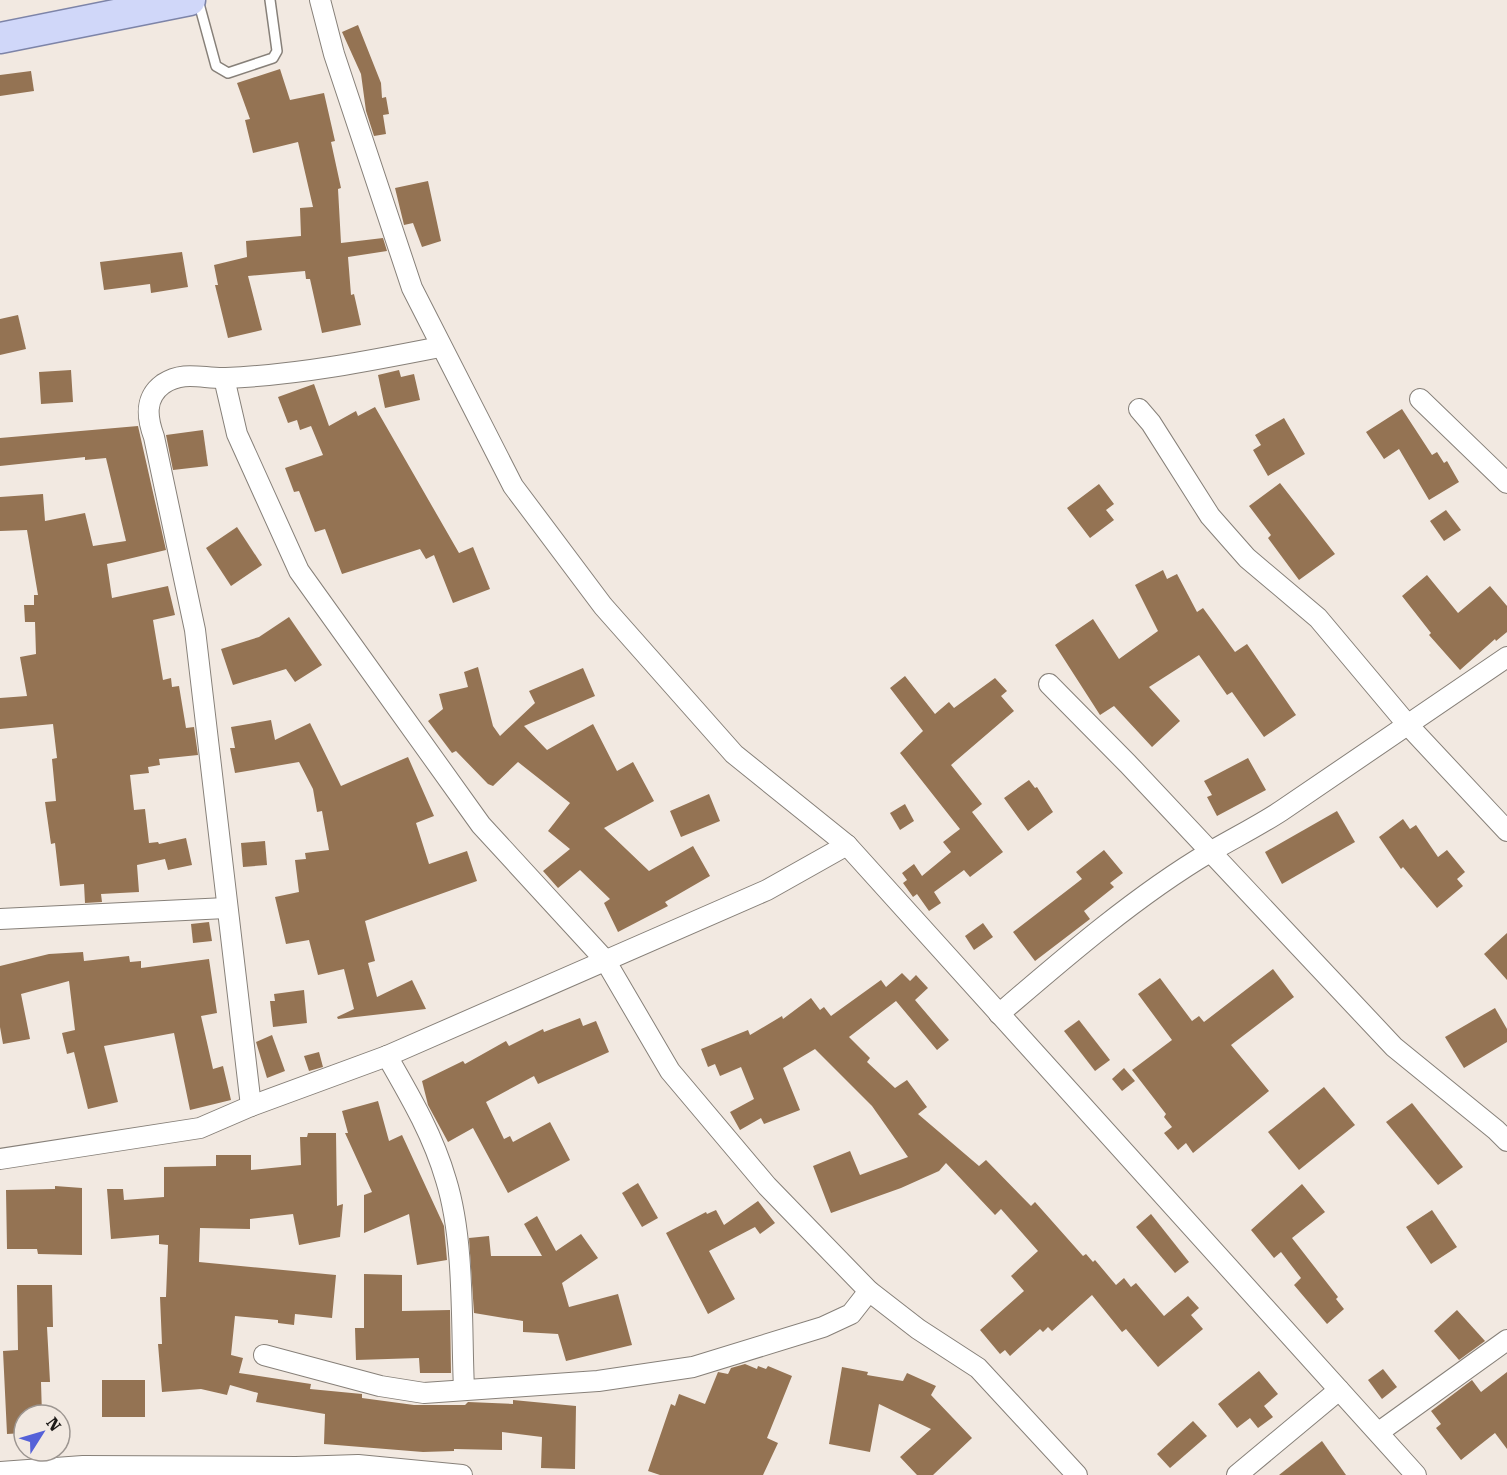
<svg xmlns="http://www.w3.org/2000/svg" width="1507" height="1475" font-family="'Roboto Serif',serif">
  <style>
    .building { fill: #947353 }
    .lines { fill: none; stroke-linecap: round; stroke-linejoin: round }
    .lane-casing { stroke: #878079; stroke-width: 12 }
    .street-casing { stroke: #878079; stroke-width: 22 }
    .primary-casing { stroke: #7d84a8; stroke-width: 33 }
    .lane { stroke: #fff; stroke-width: 9 }
    .street { stroke: #fff; stroke-width: 20 }
    .primary { stroke: #d0d7f9; stroke-width: 30 }
  </style>
  <rect width="100%" height="100%" fill="#f2e9e1"/>
  <!-- building -->
  <g class="building">
    <path d="M358,25L381,83L382,98L386,97L389,114L383,115L386,134L374,136L366,111L361,74L342,32Z"/>
    <path d="M280,69L290,100L324,93L335,141L331,142L341,188L338,189L341,243L383,238L387,251L348,257L351,295L354,294L361,325L322,333L310,279H306L305,271L248,276L262,330L228,338L215,285H218L214,265L247,257L246,241L301,236L300,208L313,207L298,142L253,153L245,120L250,119L237,83Z"/>
    <path d="M31,71L34,91L0,96V75Z"/>
    <path d="M428,181L441,241L422,247L413,223L404,225L395,188Z"/>
    <path d="M182,252L188,287L151,293L150,284L104,290L100,262Z"/>
    <path d="M18,315L26,349L0,355V319Z"/>
    <path d="M71,370L73,402L41,404L39,372Z"/>
    <path d="M399,370L401,377L414,374L420,400L385,408L378,375Z"/>
    <path d="M314,384L329,426L356,411L358,416L375,407L459,553L473,547L490,589L453,603L434,555L426,559L420,549L342,574L325,529L315,532L299,491L294,492L285,468L323,455L311,426L300,430L297,420L288,423L278,397Z"/>
    <path d="M1402,409L1432,455L1437,452L1444,463L1447,461L1459,482L1429,500L1399,449L1384,459L1366,432Z"/>
    <path d="M1284,418L1305,454L1268,476L1253,450L1261,445L1255,435Z"/>
    <path d="M138,426L166,550L107,564L112,598L168,586L175,615L153,620L163,680L171,678L172,687L179,686L186,728L194,727L198,755L159,759L160,765L148,767L149,773L130,775L134,810L145,809L149,843L158,842L159,844L186,838L192,865L168,870L165,859L137,865L139,892L101,894L102,902L85,903L84,884L60,886L55,843L51,844L45,802L56,801L52,759L57,758L53,724L0,729V698L27,696L20,657L36,654L35,622H25L24,605H34V595H38L27,530L0,531V497L43,494L45,521L85,513L93,546L126,541L106,458L85,460V457L0,466V438Z"/>
    <path d="M203,430L208,466L173,470L166,435Z"/>
    <path d="M1280,483L1335,554L1299,580L1268,538L1271,535L1249,506Z"/>
    <path d="M1099,484L1114,504L1106,510L1114,520L1090,538L1067,508Z"/>
    <path d="M1446,510L1461,530L1444,541L1430,521Z"/>
    <path d="M237,527L262,565L231,586L206,548Z"/>
    <path d="M1163,570L1167,579L1177,574L1197,612L1203,608L1235,652L1247,644L1296,715L1264,737L1232,692L1227,695L1199,655L1149,687L1180,721L1152,747L1114,706L1100,715L1055,645L1093,619L1119,659L1158,631L1135,585Z"/>
    <path d="M1427,575L1458,613L1490,586L1507,606V632L1496,641L1495,639L1460,670L1429,635L1431,633L1402,596Z"/>
    <path d="M289,617L322,665L295,682L286,669L233,685L221,649L259,637Z"/>
    <path d="M478,667L493,726L500,736L535,703L529,691L583,668L595,696L524,726L547,750L593,724L617,771L633,762L654,801L604,828L649,871L693,846L710,876L665,902L668,906L618,932L604,903L610,899L580,870L558,888L543,871L570,849L548,831L570,803L518,762L493,786L488,784L456,751L452,753L428,721L443,709L439,694L468,687L464,672Z"/>
    <path d="M905,676L935,714L949,702L954,708L995,678L1007,691L1001,696L1014,711L951,765L982,804L972,812L1003,852L970,877L964,870L934,892L941,903L929,911L917,894L913,897L903,883L907,880L902,873L914,864L922,876L951,852L943,842L960,829L900,753L923,731L890,688Z"/>
    <path d="M271,720L275,740L310,723L341,786L408,757L434,816L416,823L429,864L467,851L477,881L365,921L375,961L368,963L377,997L412,980L426,1009L338,1019L337,1017L354,1009L344,969L318,975L309,940L286,944L275,897L299,892L295,860L306,859L305,853L329,850L322,811L317,812L313,789L299,762L235,773L230,748H235L231,727Z"/>
    <path d="M1248,758L1266,790L1217,816L1207,797L1212,795L1204,781Z"/>
    <path d="M1029,780L1035,788L1037,787L1053,812L1028,831L1004,798Z"/>
    <path d="M709,794L720,821L681,837L670,811Z"/>
    <path d="M905,804L914,821L900,830L890,813Z"/>
    <path d="M1337,811L1355,842L1282,884L1265,852Z"/>
    <path d="M1403,819L1410,829L1416,825L1438,857L1447,850L1465,872L1457,879L1463,886L1437,908L1403,867L1401,869L1379,837Z"/>
    <path d="M265,841L267,865L243,867L241,843Z"/>
    <path d="M1104,850L1123,873L1110,883L1114,887L1084,911L1090,919L1035,961L1013,932L1082,879L1076,872Z"/>
    <path d="M209,922L212,941L193,943L191,924Z"/>
    <path d="M983,923L993,937L974,950L965,936Z"/>
    <path d="M1507,933V980L1484,954Z"/>
    <path d="M83,952L84,961L129,956L130,962L141,961V968L209,959L217,1013L201,1016L213,1069L223,1066L231,1100L190,1110L174,1033L104,1046L118,1102L88,1109L74,1052L67,1054L62,1033L75,1030L69,981L21,994L30,1039L3,1044L0,1027V966L49,954Z"/>
    <path d="M1273,969L1294,997L1231,1045L1269,1091L1193,1153L1186,1143L1178,1150L1164,1133L1172,1127L1164,1117L1166,1114L1132,1070L1172,1040L1138,994L1160,978L1192,1021L1199,1016L1204,1022Z"/>
    <path d="M902,973L910,981L916,975L928,988L915,1000L949,1040L937,1050L896,1001L849,1037L870,1058L867,1062L895,1088L907,1080L927,1107L918,1114L979,1166L986,1160L1031,1206L1035,1202L1083,1256L1086,1254L1093,1262L1095,1260L1116,1285L1124,1278L1131,1287L1136,1283L1164,1316L1188,1296L1199,1308L1191,1315L1203,1329L1158,1367L1126,1329L1122,1332L1092,1295L1052,1331L1048,1327L1043,1332L1040,1329L1010,1356L1005,1350L1000,1354L980,1330L1024,1291L1011,1276L1038,1251L1001,1209L995,1215L946,1163L939,1171L901,1188L831,1213L813,1166L850,1151L860,1175L908,1157L872,1106L815,1049L783,1068L800,1110L764,1124L761,1118L740,1130L730,1112L754,1099L741,1067L720,1076L715,1064L708,1067L701,1049L748,1030L750,1035L782,1016L783,1019L811,998L820,1010L824,1007L831,1016L881,980L886,987Z"/>
    <path d="M304,990L307,1023L273,1027L270,1001H275L274,994Z"/>
    <path d="M1495,1008L1507,1029V1042L1464,1068L1445,1037Z"/>
    <path d="M580,1018L583,1026L596,1021L609,1052L538,1084L534,1076L486,1102L504,1139L510,1136L513,1142L550,1122L570,1160L508,1193L473,1128L448,1142L428,1105L422,1081L463,1061L465,1064L506,1041L509,1046L543,1029L544,1032Z"/>
    <path d="M1079,1020L1110,1060L1095,1071L1064,1031Z"/>
    <path d="M272,1035L285,1071L267,1078L256,1042Z"/>
    <path d="M319,1052L323,1067L309,1071L304,1056Z"/>
    <path d="M1124,1068L1135,1081L1122,1091L1112,1079Z"/>
    <path d="M1324,1087L1355,1125L1299,1170L1268,1132Z"/>
    <path d="M378,1101L389,1141L402,1135L444,1226L447,1260L417,1265L409,1214L364,1233V1195L372,1192L345,1133H348L342,1111Z"/>
    <path d="M1412,1103L1463,1167L1438,1185L1386,1122Z"/>
    <path d="M308,1133H336L337,1206L343,1204L340,1237L299,1245L293,1214L250,1219V1229L200,1228L199,1262L336,1275L332,1318L295,1314L294,1325L278,1323V1320L235,1316L231,1355L243,1358L239,1373L311,1384L310,1389L362,1394V1398L414,1405H465L468,1402L513,1404V1400L576,1406L575,1469L541,1468L542,1437L502,1432V1450L454,1449V1451L423,1452L324,1444L325,1414L256,1402L258,1393L230,1385L227,1395L201,1389L162,1392L158,1344H162L160,1297H166L168,1245L159,1244V1235L111,1239L107,1189H123L124,1200L164,1197V1167L216,1166V1155H251V1170L301,1165L300,1137H307Z"/>
    <path d="M638,1183L658,1218L642,1227L622,1193Z"/>
    <path d="M1302,1184L1325,1212L1292,1238L1338,1297L1336,1299L1344,1309L1327,1324L1294,1285L1301,1278L1281,1252L1274,1258L1251,1230Z"/>
    <path d="M55,1186L82,1188V1255L38,1254L37,1249H7L6,1190L55,1189Z"/>
    <path d="M758,1201L775,1223L760,1234L755,1227L709,1251L735,1299L708,1314L666,1233L706,1212L707,1214L716,1210L724,1225Z"/>
    <path d="M1432,1210L1457,1247L1431,1264L1406,1227Z"/>
    <path d="M1151,1214L1189,1262L1175,1273L1136,1227Z"/>
    <path d="M537,1216L556,1251L581,1234L598,1258L562,1283L569,1307L618,1294L632,1345L566,1361L558,1334L523,1332V1321L474,1313L469,1238L489,1236L491,1256H542L524,1224Z"/>
    <path d="M364,1274L402,1275V1311L450,1310L451,1373H420L419,1358L356,1360L355,1328H364Z"/>
    <path d="M17,1285H52L53,1327H47L50,1382H41L42,1415H24V1433L7,1434L3,1351L18,1350Z"/>
    <path d="M1457,1310L1485,1341L1459,1360L1434,1331Z"/>
    <path d="M745,1364L757,1369L758,1366L766,1369L768,1366L792,1376L767,1438L778,1443L763,1475H660L648,1471L671,1404L675,1406L679,1394L705,1404L718,1372L728,1374L731,1368Z"/>
    <path d="M842,1367L868,1372L867,1375L903,1381L907,1373L936,1386L931,1395L972,1438L933,1475H917L900,1457L931,1429L879,1404L870,1452L829,1444Z"/>
    <path d="M1383,1369L1397,1387L1382,1399L1368,1380Z"/>
    <path d="M1259,1371L1278,1394L1264,1406L1273,1417L1258,1428L1250,1418L1237,1428L1218,1404Z"/>
    <path d="M1507,1372V1449L1495,1433L1461,1460L1436,1428L1441,1424L1431,1411L1472,1380L1481,1392Z"/>
    <rect x="102" y="1380" width="43" height="37"/>
    <path d="M1193,1421L1207,1436L1170,1468L1157,1454Z"/>
    <path d="M1322,1441L1346,1475H1279Z"/>
  </g>
  <g class="lines">
    <defs>
      <path id="lane" d="M198,0L216,66L228,73L273,58L277,51L270,0"/>
      <g id="street">
        <path d="M320,0L334,54L412,288L513,486L603,606L734,754L847,845L1416,1475"/>
        <path d="M224,378L237,434L299,571L481,825L605,960L670,1071L767,1186L869,1291L918,1329L978,1368L1077,1475"/>
        <path d="M1420,399L1507,483"/>
        <path d="M1139,409L1151,423L1210,516L1247,558L1318,618L1407,724L1507,831"/>
        <path d="M1049,684L1128,764L1394,1047L1496,1130L1507,1141"/>
        <path d="M0,919L226,908"/>
        <path d="M999,1014C1063,959 1137,895 1210,852C1234,838 1258,826 1281,811L1507,657"/>
        <path d="M387,1056C410,1096 433,1135 446,1180C465,1241 461,1325 464,1389"/>
        <path d="M251,1106L195,630L154,437C147,418 144,398 163,384C184,370 203,379 226,378C298,375 369,361 440,347"/>
        <path d="M0,1159L200,1128L251,1106L387,1056L767,890L847,845"/>
        <path d="M264,1355L380,1386L424,1393L598,1381L693,1367L823,1327L851,1314L869,1291"/>
        <path d="M1379,1432L1507,1340"/>
        <path d="M0,1472L83,1466L296,1467L358,1465L462,1475"/>
        <path d="M1237,1475L1339,1390"/>
      </g>
      <path id="primary" d="M0,38L190,0"/>
    </defs>
    <!-- lane casing -->
    <use href="#lane" class="lane-casing"/>
    <!-- street casing -->
    <use href="#street" class="street-casing"/>
    <!-- primary casing -->
    <use href="#primary" class="primary-casing"/>
    <!-- lane -->
    <use href="#lane" class="lane"/>
    <!-- street -->
    <use href="#street" class="street"/>
    <!-- primary -->
    <use href="#primary" class="primary"/>
  </g>
  <!-- north arrow -->
  <g transform="translate(42 1433) rotate(53)"><circle r="28" fill="#f2e9e1" stroke="#9d9691" stroke-width="1.5"/>
  <path d="M0-4.5L10 22L0 15L-10 22Z" fill="#5561d8"/>
  <text y="-9" font-size="16" font-weight="bold" text-anchor="middle" fill="#1d1a18">N</text>
  </g>
</svg>
